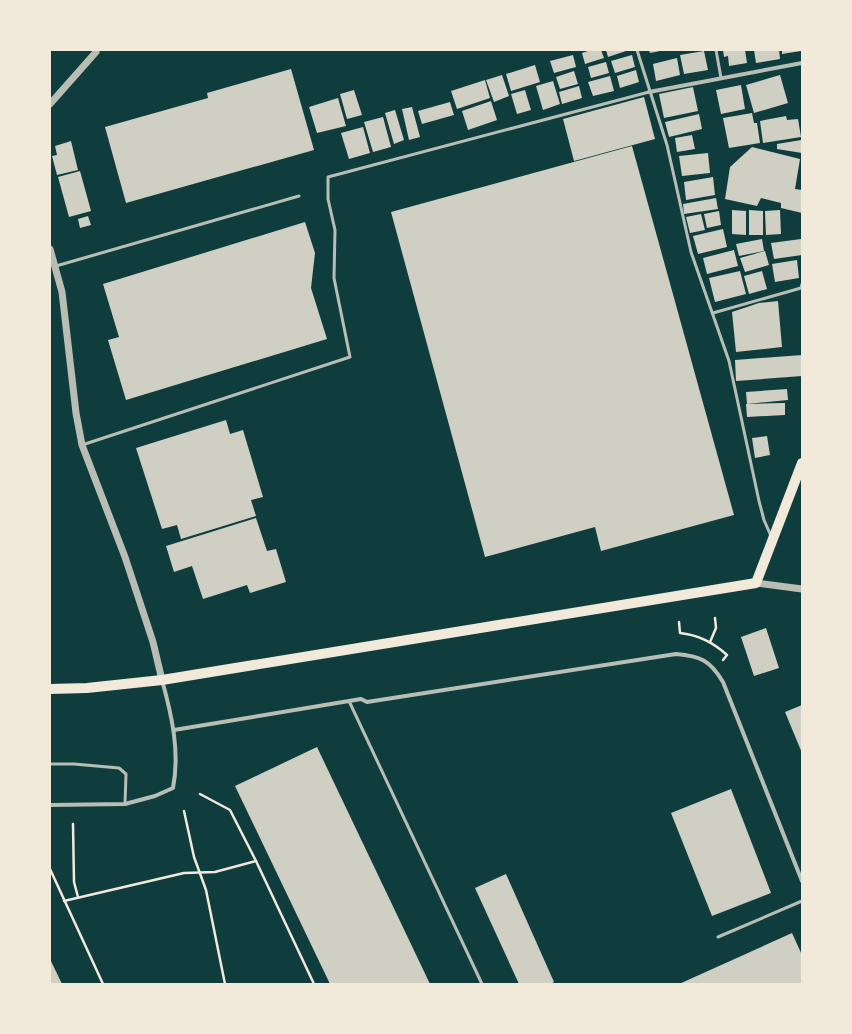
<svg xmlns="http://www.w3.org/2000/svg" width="852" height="1034" font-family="Cabin,sans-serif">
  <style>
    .building { fill: #cfcfc3 }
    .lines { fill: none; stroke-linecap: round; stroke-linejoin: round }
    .path { stroke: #f1e9da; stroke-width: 2.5 }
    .service { stroke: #b8beb3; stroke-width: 3 }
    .minor { stroke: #b8beb3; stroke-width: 4 }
    .tertiary { stroke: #b8beb3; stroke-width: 7 }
    .primary { stroke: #f1e9da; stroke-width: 10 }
  </style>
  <rect width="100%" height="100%" fill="#0f3d3e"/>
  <!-- building -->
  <g class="building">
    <path d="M591,50H601L604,58L585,64L582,53Z"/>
    <path d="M606,50H629L608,57Z"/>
    <path d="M649,50H660V51L650,53Z"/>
    <path d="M723,50H745L747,63L729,66L728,56L724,57Z"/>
    <path d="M754,50H779L780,59L756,63Z"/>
    <path d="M782,50H801V51L782,54Z"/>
    <path d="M704,51L708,70L684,74L680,55Z"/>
    <path d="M573,55L576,67L554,73L550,61Z"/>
    <path d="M632,55L635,67L615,73L611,61Z"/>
    <path d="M677,58L680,75L656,81L653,64Z"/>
    <path d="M606,62L609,73L591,78L588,67Z"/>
    <path d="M535,65L540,82L511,91L506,74Z"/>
    <path d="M291,69L314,150L126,203L105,127L208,98L207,93Z"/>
    <path d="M636,70L639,82L620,88L617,76Z"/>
    <path d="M574,71L578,84L560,89L556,77Z"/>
    <path d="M502,75L509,96L494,102L486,80Z"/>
    <path d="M780,75L788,103L754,113L746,85Z"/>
    <path d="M610,76L614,91L593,96L588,82Z"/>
    <path d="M485,80L490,98L457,109L451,91Z"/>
    <path d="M553,81L560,104L543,110L536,86Z"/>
    <path d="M741,85L745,109L721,114L716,90Z"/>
    <path d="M579,86L582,98L562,104L559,92Z"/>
    <path d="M693,87L698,111L664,118L659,94Z"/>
    <path d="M354,90L362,115L347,119L340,94Z"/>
    <path d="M525,90L531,110L517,114L511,94Z"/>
    <path d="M644,97L655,139L574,161L563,119Z"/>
    <path d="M338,98L346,126L317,133L309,107Z"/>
    <path d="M491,101L497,120L468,130L462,111Z"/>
    <path d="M450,102L454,115L422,124L418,111Z"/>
    <path d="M412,107L420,137L409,140L402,109Z"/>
    <path d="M395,110L404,140L394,144L385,113Z"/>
    <path d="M752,113L754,123H757L760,143L729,148L723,118Z"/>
    <path d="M699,114L702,129L669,137L665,122Z"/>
    <path d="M786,116L787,120L798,119L801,137L763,143L760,121Z"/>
    <path d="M383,117L391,147L373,152L364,122Z"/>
    <path d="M363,127L370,153L349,159L341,133Z"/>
    <path d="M692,135L695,149L677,152L675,138Z"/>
    <path d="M801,140L802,153L777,149V144Z"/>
    <path d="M71,141L78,170L57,175L52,156L57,155L55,146Z"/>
    <path d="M632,146L734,515L601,551L595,527L485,557L391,212Z"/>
    <path d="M752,147L800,159L795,189L802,190V213L781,208V203L761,198L757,206L725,199L730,167Z"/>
    <path d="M708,153L710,173L682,176L679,156Z"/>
    <path d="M80,171L91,211L69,217L58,177Z"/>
    <path d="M713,177L715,195L686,200L684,182Z"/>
    <path d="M716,198L718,209L684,214L683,204Z"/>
    <path d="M732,210L746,211V235L732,234Z"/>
    <path d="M749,210L763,211V235H749Z"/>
    <path d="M780,210L781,234L766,235L765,211Z"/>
    <path d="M719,211L721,225L707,228L704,214Z"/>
    <path d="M701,214L705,230L690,233L686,217Z"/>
    <path d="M88,216L91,225L80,228L78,219Z"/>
    <path d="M305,222L315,253L311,288L327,339L126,400L108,340L119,337L103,284Z"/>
    <path d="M723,229L727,247L698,254L693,236Z"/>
    <path d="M762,239L764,251L739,256L736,244Z"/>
    <path d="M801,239L802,255L774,259L771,243Z"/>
    <path d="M734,250L738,266L707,274L703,258Z"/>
    <path d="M765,251L769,265L745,272L740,258Z"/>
    <path d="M797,260L799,278L775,282L772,264Z"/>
    <path d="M740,271L746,294L715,302L709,278Z"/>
    <path d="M762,271L767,289L749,294L744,276Z"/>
    <path d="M778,301L782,347L736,352L732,312L759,303Z"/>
    <path d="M802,355V376L736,381L735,360Z"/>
    <path d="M787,389L788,400L747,404L746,392Z"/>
    <path d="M785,403V415L747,417L746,404Z"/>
    <path d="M226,420L230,434L243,430L263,497L251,500L256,516L181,539L177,525L162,529L136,448Z"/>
    <path d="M767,436L770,455L755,458L752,438Z"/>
    <path d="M256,518L267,551L276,549L286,582L250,593L247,585L203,599L192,566L174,572L166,546Z"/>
    <path d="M766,628L779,668L754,676L741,637Z"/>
    <path d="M802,705V753L785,712Z"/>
    <path d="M317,747L430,984H330L235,786Z"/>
    <path d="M731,789L771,893L712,916L671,813Z"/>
    <path d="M506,874L554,982L550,984H519L475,888Z"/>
    <path d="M792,933L802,955V984H679Z"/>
    <path d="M50,959L62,984H50Z"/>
  </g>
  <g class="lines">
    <!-- path -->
    <g class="path">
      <path d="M679,622L680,633C699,635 714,643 727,655L723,660"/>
      <path d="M710,642L716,628L715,618"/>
      <path d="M184,811L194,857L206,890L225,984"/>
      <path d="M73,824L74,882L78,897"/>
      <path d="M256,861L314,984"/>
      <path d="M50,869L103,984"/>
      <path d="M64,901L184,873L215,872L256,861L230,810L200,794"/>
    </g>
    <!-- service -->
    <g class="service">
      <path d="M637,50L667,145L691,252L729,361L759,501L764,520L771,536"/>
      <path d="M716,50L721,78"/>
      <path d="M56,266L299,196"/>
      <path d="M713,313L801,288L802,284"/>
      <path d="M82,445L350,357L334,278L335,230L328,199V177L649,92"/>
      <path d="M349,701L482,984"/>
      <path d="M50,764H74L119,768L126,774L125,804"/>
      <path d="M718,937L802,901"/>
    </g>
    <!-- minor -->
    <g class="minor">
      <path d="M649,92L802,63"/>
      <path d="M174,730L361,699L367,702L676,654C700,656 710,660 723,682L802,881"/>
      <path d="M50,805L125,804L155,796L173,788C180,752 172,716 162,680"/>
    </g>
    <!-- tertiary -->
    <g class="tertiary">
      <path d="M50,104L96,52"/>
      <path d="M50,249L62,292L76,413L82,445L125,557L153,642L162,680"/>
      <path d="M756,583L802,589"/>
    </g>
    <!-- primary -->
    <path class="primary" d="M50,689L87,688L162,680L756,583L802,463"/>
  </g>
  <!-- border -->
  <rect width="852" height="1034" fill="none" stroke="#f1e9da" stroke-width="102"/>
</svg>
